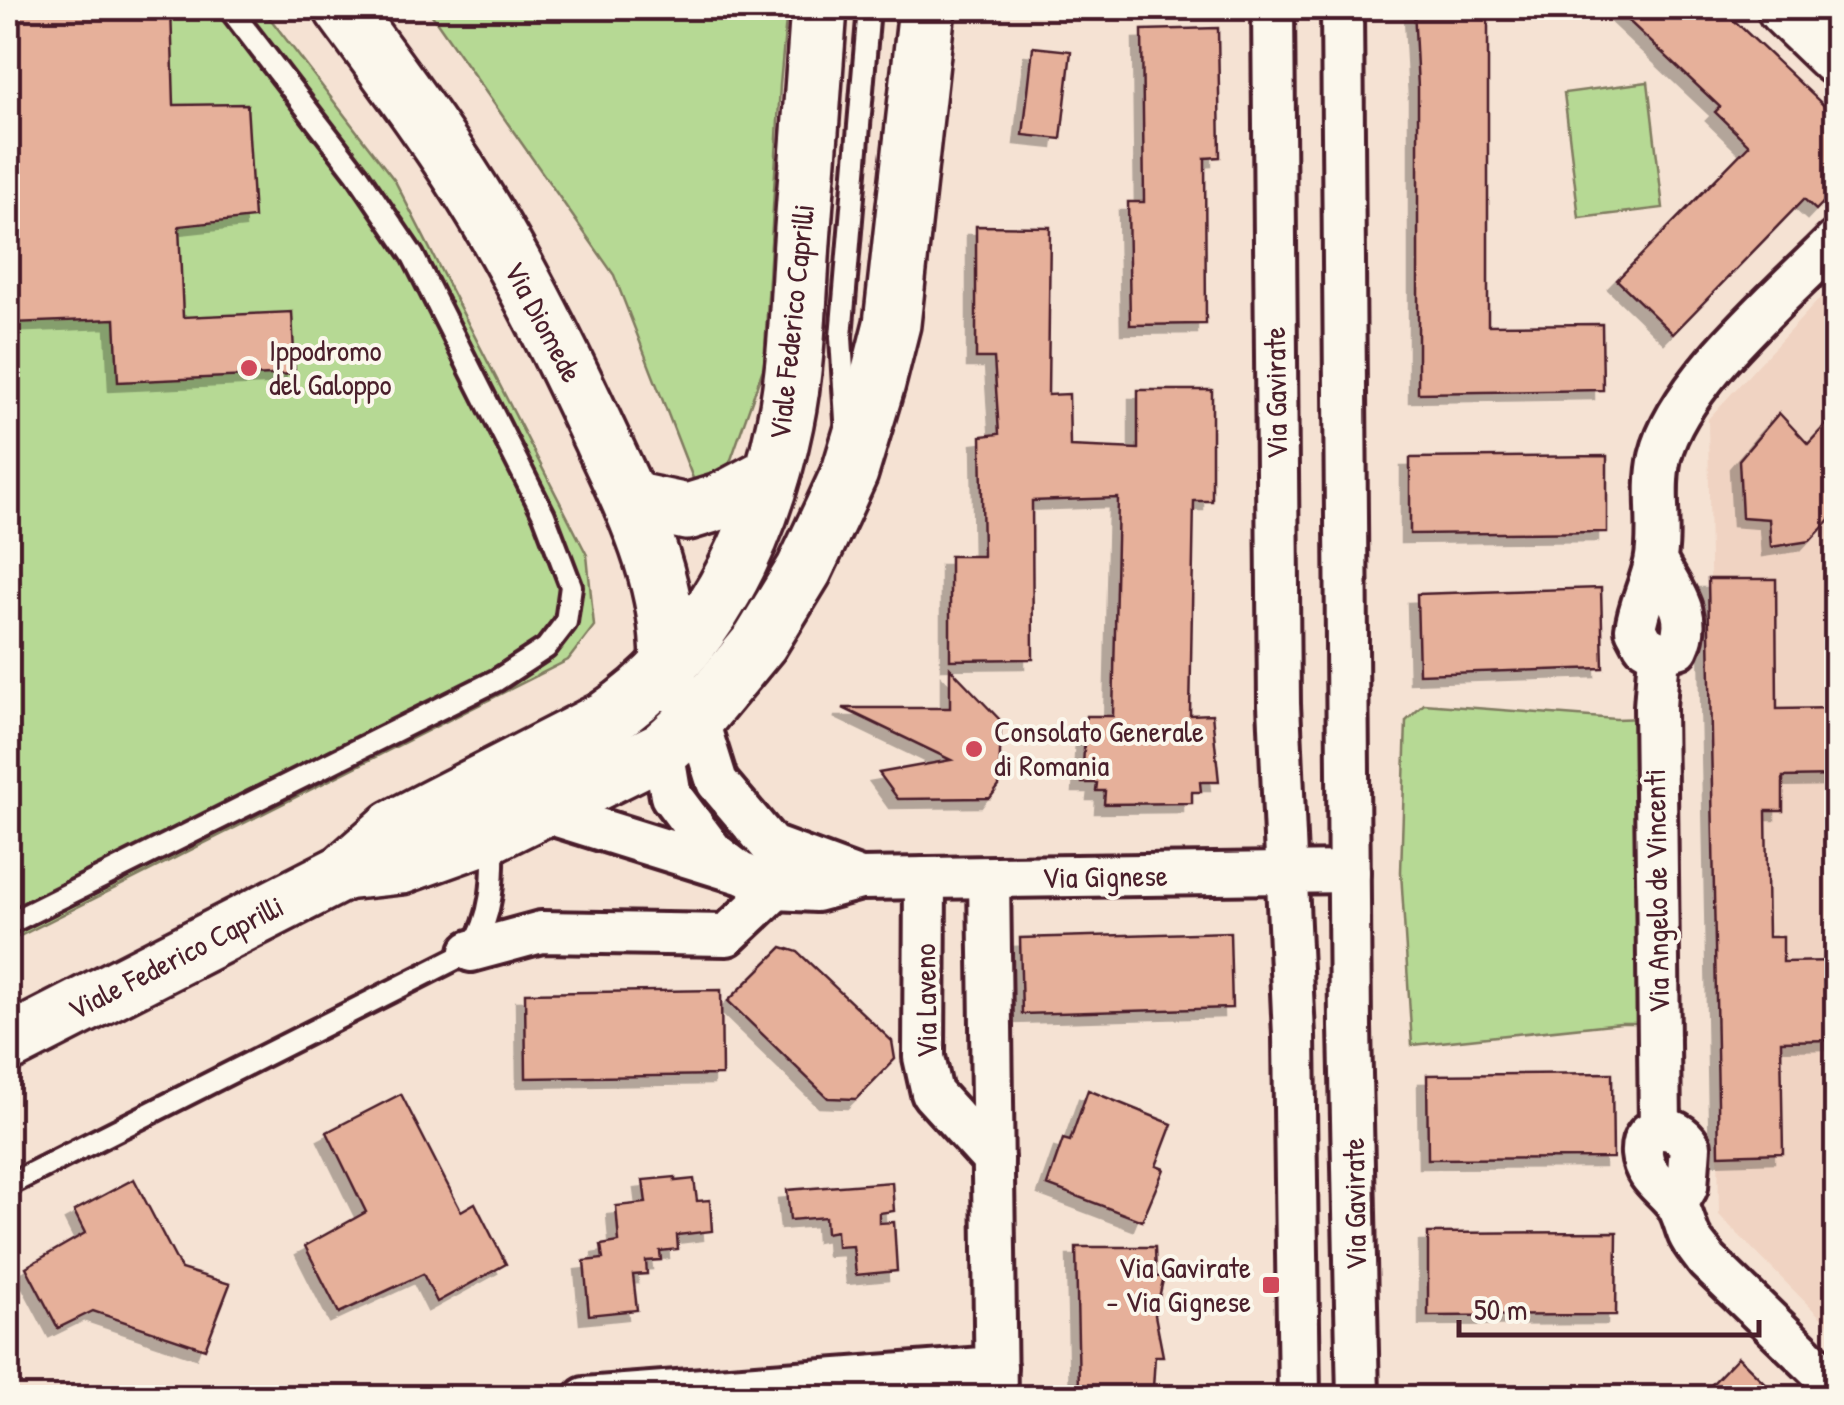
<svg xmlns="http://www.w3.org/2000/svg" width="1844" height="1405" font-family="'Patrick Hand',sans-serif">
  <style>
    .built { fill: #f0d3c2 }
    .green { fill: #b6d994; stroke: #807c60; stroke-width: 2.5 }
    .building { fill: #e6b09a; stroke: #4a1f2b; stroke-width: 2.5; filter: url(#shadow) }
    .lines { fill: none; stroke-linecap: round; stroke-linejoin: round }
    .lane-casing { stroke: #4a1f2b; stroke-width: 28 }
    .street-casing { stroke: #4a1f2b; stroke-width: 48 }
    .secondary-casing { stroke: #4a1f2b; stroke-width: 62 }
    .primary-casing { stroke: #4a1f2b; stroke-width: 62 }
    .lane { stroke: #fbf7ec; stroke-width: 20 }
    .street { stroke: #fbf7ec; stroke-width: 40 }
    .secondary { stroke: #fbf7ec; stroke-width: 55 }
    .primary { stroke: #fbf7ec; stroke-width: 55 }
    .poi-dot { fill: #d1495b; stroke: #fbf7ec; stroke-width: 4 }
    .labels { text-anchor: middle; stroke-width: 8; stroke-linejoin: round; paint-order: stroke }
    .street-label { font-size: 30px; fill: #4a1f2b; stroke: #fbf7ec }
    .poi-label { font-size: 30px; fill: #4a1f2b; stroke: #fbf7ec; text-anchor: start }
  </style>
  <defs>
    <filter id="shadow"><feDropShadow dx="-9" dy="9" stdDeviation="0" flood-color="#0004"/></filter>
  </defs>
  <rect width="100%" height="100%" fill="#f5e2d3"/>
  <filter id="ink" filterUnits="userSpaceOnUse"><feTurbulence type="fractalNoise" baseFrequency=".01" numOctaves="2"/><feDisplacementMap in="SourceGraphic" scale="20" xChannelSelector="R" yChannelSelector="G"/><feConvolveMatrix kernelMatrix="1 2 1 2 8 2 1 2 1" color-interpolation-filters="sRGB"/></filter>
  <g filter="url(#ink)">
    <!-- built -->
    <path class="built" d="M1836,281V1333L1719,1215L1708,419Z"/>
    <!-- green -->
    <g class="green">
      <path d="M8,8H262L395,181L587,555L594,626L568,660L8,942Z"/>
      <path d="M427,8H787L780,85L764,366L721,488L703,504L614,275Z"/>
      <path d="M1648,82L1663,208L1579,218L1564,93Z"/>
      <path d="M1424,704L1616,719L1643,718L1648,1023H1621L1412,1045L1401,872L1406,721Z"/>
    </g>
    <!-- building -->
    <g class="building">
      <path d="M8,8H171L174,105L247,104L254,218L179,226L183,317L292,312L295,374L118,382L115,319L12,323L8,213Z"/>
      <path d="M1414,8H1488V325L1602,324L1603,390L1418,393V88Z"/>
      <path d="M1615,8H1721L1836,117V189L1816,210L1804,199L1673,334L1617,280L1749,145L1715,112L1720,107Z"/>
      <path d="M1218,28L1220,157L1205,158L1206,324L1130,325L1128,202H1144L1142,30Z"/>
      <path d="M1033,47L1071,51L1061,139L1023,135Z"/>
      <path d="M976,226L1050,227L1048,395L1069,394L1070,446L1138,449V390H1212V501H1194L1190,715L1212,714L1219,782H1200L1201,792H1192V803L1104,804L1105,791H1096L1097,783H1082L1086,716H1113L1118,498L1032,501L1033,659L950,660V556H983L981,436L999,434L994,358H976Z"/>
      <path d="M1779,413L1808,444L1836,414V513L1810,541L1771,547L1769,519L1742,517L1739,460Z"/>
      <path d="M1607,456V532L1410,534V458Z"/>
      <path d="M1708,579H1776L1777,709L1836,708V776L1783,777V811H1766L1768,937H1783V962L1836,961V1040L1781,1041L1783,1153L1719,1155Z"/>
      <path d="M1601,588L1603,668L1419,674L1417,594Z"/>
      <path d="M950,668L1001,721L999,786L990,798L898,799L879,773L951,760L843,708H950Z"/>
      <path d="M1230,932L1232,1008L1022,1014L1020,938Z"/>
      <path d="M782,947L798,952L892,1041L895,1059L856,1099L828,1098L728,1001Z"/>
      <path d="M721,990L722,1075L526,1078L525,993Z"/>
      <path d="M1612,1073L1613,1158L1428,1159L1427,1075Z"/>
      <path d="M1088,1090L1172,1124L1156,1166L1164,1169L1142,1221L1047,1185L1063,1139L1070,1141Z"/>
      <path d="M401,1094L461,1211L475,1203L506,1264L437,1302L423,1274L339,1313L305,1246L366,1212L327,1132Z"/>
      <path d="M675,1177V1181L694,1179L697,1201L710,1200L712,1231L677,1235L678,1249L660,1251L661,1260L646,1261L647,1274L633,1275L637,1310L589,1315L584,1261L603,1259L601,1245L619,1242L616,1206L646,1203L643,1180Z"/>
      <path d="M134,1179L181,1269L230,1284L205,1349L93,1311L58,1328L26,1267L85,1233L74,1211Z"/>
      <path d="M892,1182L894,1211L879,1213V1223L894,1222L897,1271L856,1275L853,1246L837,1247L836,1231L826,1233L825,1217L790,1220L787,1190Z"/>
      <path d="M1617,1232L1616,1315L1428,1316V1233Z"/>
      <path d="M1076,1247H1155L1156,1277L1164,1276L1155,1315L1163,1356H1155L1153,1388L1079,1391Z"/>
      <path d="M1738,1357L1780,1398H1699Z"/>
    </g>
    <g class="lines">
      <defs>
        <g id="lane">
          <path d="M846,420L841,337L869,8"/>
          <path d="M8,924L497,680L546,648L566,622L571,586L544,515L413,256L357,174L229,8"/>
          <path d="M8,1185L471,951C493,915 494,879 493,837"/>
        </g>
        <g id="street">
          <path d="M1273,8L1279,704L1294,1036L1299,1398"/>
          <path d="M1342,8L1350,1027L1358,1398"/>
          <path d="M1656,561C1672,592 1694,614 1678,648L1659,653L1644,644L1636,629C1639,606 1650,586 1655,563C1662,529 1652,492 1660,457C1677,384 1783,295 1836,241"/>
          <path d="M1659,653L1655,707L1660,1128"/>
          <path d="M697,718L717,782L771,846L860,879"/>
          <path d="M663,749L671,796L713,852L735,869"/>
          <path d="M541,811L743,874L776,889L816,891L860,879L1349,872"/>
          <path d="M925,878L924,1057L932,1093L993,1160"/>
          <path d="M989,878L996,1398"/>
          <path d="M471,951L541,932L727,935L776,889"/>
          <path d="M1677,1204L1687,1187L1690,1146C1676,1122 1640,1122 1642,1154C1644,1178 1667,1189 1677,1205C1683,1214 1685,1226 1689,1235C1693,1244 1701,1252 1707,1261L1836,1386"/>
          <path d="M585,1398L996,1367"/>
        </g>
        <g id="secondary">
          <path d="M342,8C391,75 442,142 485,214C527,284 563,357 597,430C636,513 675,589 668,683"/>
          <path d="M630,500L687,512L720,502L772,474"/>
          <path d="M344,872L401,866L493,833L663,749L697,718L760,642L804,570L832,511L850,472L877,383L892,324L927,8"/>
          <path d="M8,1044L344,872L394,828L606,719C707,651 761,541 785,423C797,364 798,302 802,242C808,164 813,86 819,8"/>
        </g>
        <path id="primary" d="M1785,8L1836,57"/>
      </defs>
      <!-- lane casing -->
      <use href="#lane" class="lane-casing"/>
      <!-- street casing -->
      <use href="#street" class="street-casing"/>
      <!-- secondary casing -->
      <use href="#secondary" class="secondary-casing"/>
      <!-- primary casing -->
      <use href="#primary" class="primary-casing"/>
      <!-- lane -->
      <use href="#lane" class="lane"/>
      <!-- street -->
      <use href="#street" class="street"/>
      <!-- secondary -->
      <use href="#secondary" class="secondary"/>
      <!-- primary -->
      <use href="#primary" class="primary"/>
    </g>
  </g>
  <!-- markers -->
  <g class="poi-dot">
    <circle cx="249" cy="368" r="10"/>
    <circle cx="974" cy="749" r="10"/>
    <rect x="1261" y="1275" width="20" height="20" rx="5"/>
  </g>
  <g class="labels">
    <!-- street labels -->
    <g class="street-label">
      <text transform="translate(543 322) rotate(62)" y="10">Via Diomede</text>
      <text transform="translate(792 322) rotate(-84)" y="10">Viale Federico Caprilli</text>
      <text transform="translate(1276 393) rotate(-91)" y="10">Via Gavirate</text>
      <text transform="translate(1105 877) rotate(-1)" y="10">Via Gignese</text>
      <text transform="translate(1657 891) rotate(-91)" y="10">Via Angelo de Vincenti</text>
      <text transform="translate(176 958) rotate(-27)" y="10">Viale Federico Caprilli</text>
      <text transform="translate(926 1001) rotate(-91)" y="10">Via Laveno</text>
      <text transform="translate(1355 1204) rotate(-91)" y="10">Via Gavirate</text>
    </g>
    <!-- poi labels -->
    <g class="poi-label">
      <text x="269" y="361">Ippodromo<tspan x="269" dy="34">del Galoppo</tspan></text>
      <text x="994" y="742">Consolato Generale<tspan x="994" dy="34">di Romania</tspan></text>
      <text x="1251" y="1278" text-anchor="end">Via Gavirate<tspan x="1251" dy="34">- Via Gignese</tspan></text>
    </g>
  </g>
  <!-- margin -->
  <rect width="1844" height="1405" fill="none" stroke="#fbf7ec" stroke-width="40"/>
  <rect x="20" y="20" width="1804" height="1365" fill="none" stroke="#4a1f2b" stroke-width="4" filter="url(#ink)"/>
  <!-- scale -->
  <path d="M1459 1320v15h300v-15" fill="none" stroke="#4a1f2b" stroke-width="5"/>
  <text x="1474" y="1320" font-size="30" fill="#4a1f2b" stroke="#fbf7ec" stroke-width="8" paint-order="stroke">50 m</text>
</svg>
